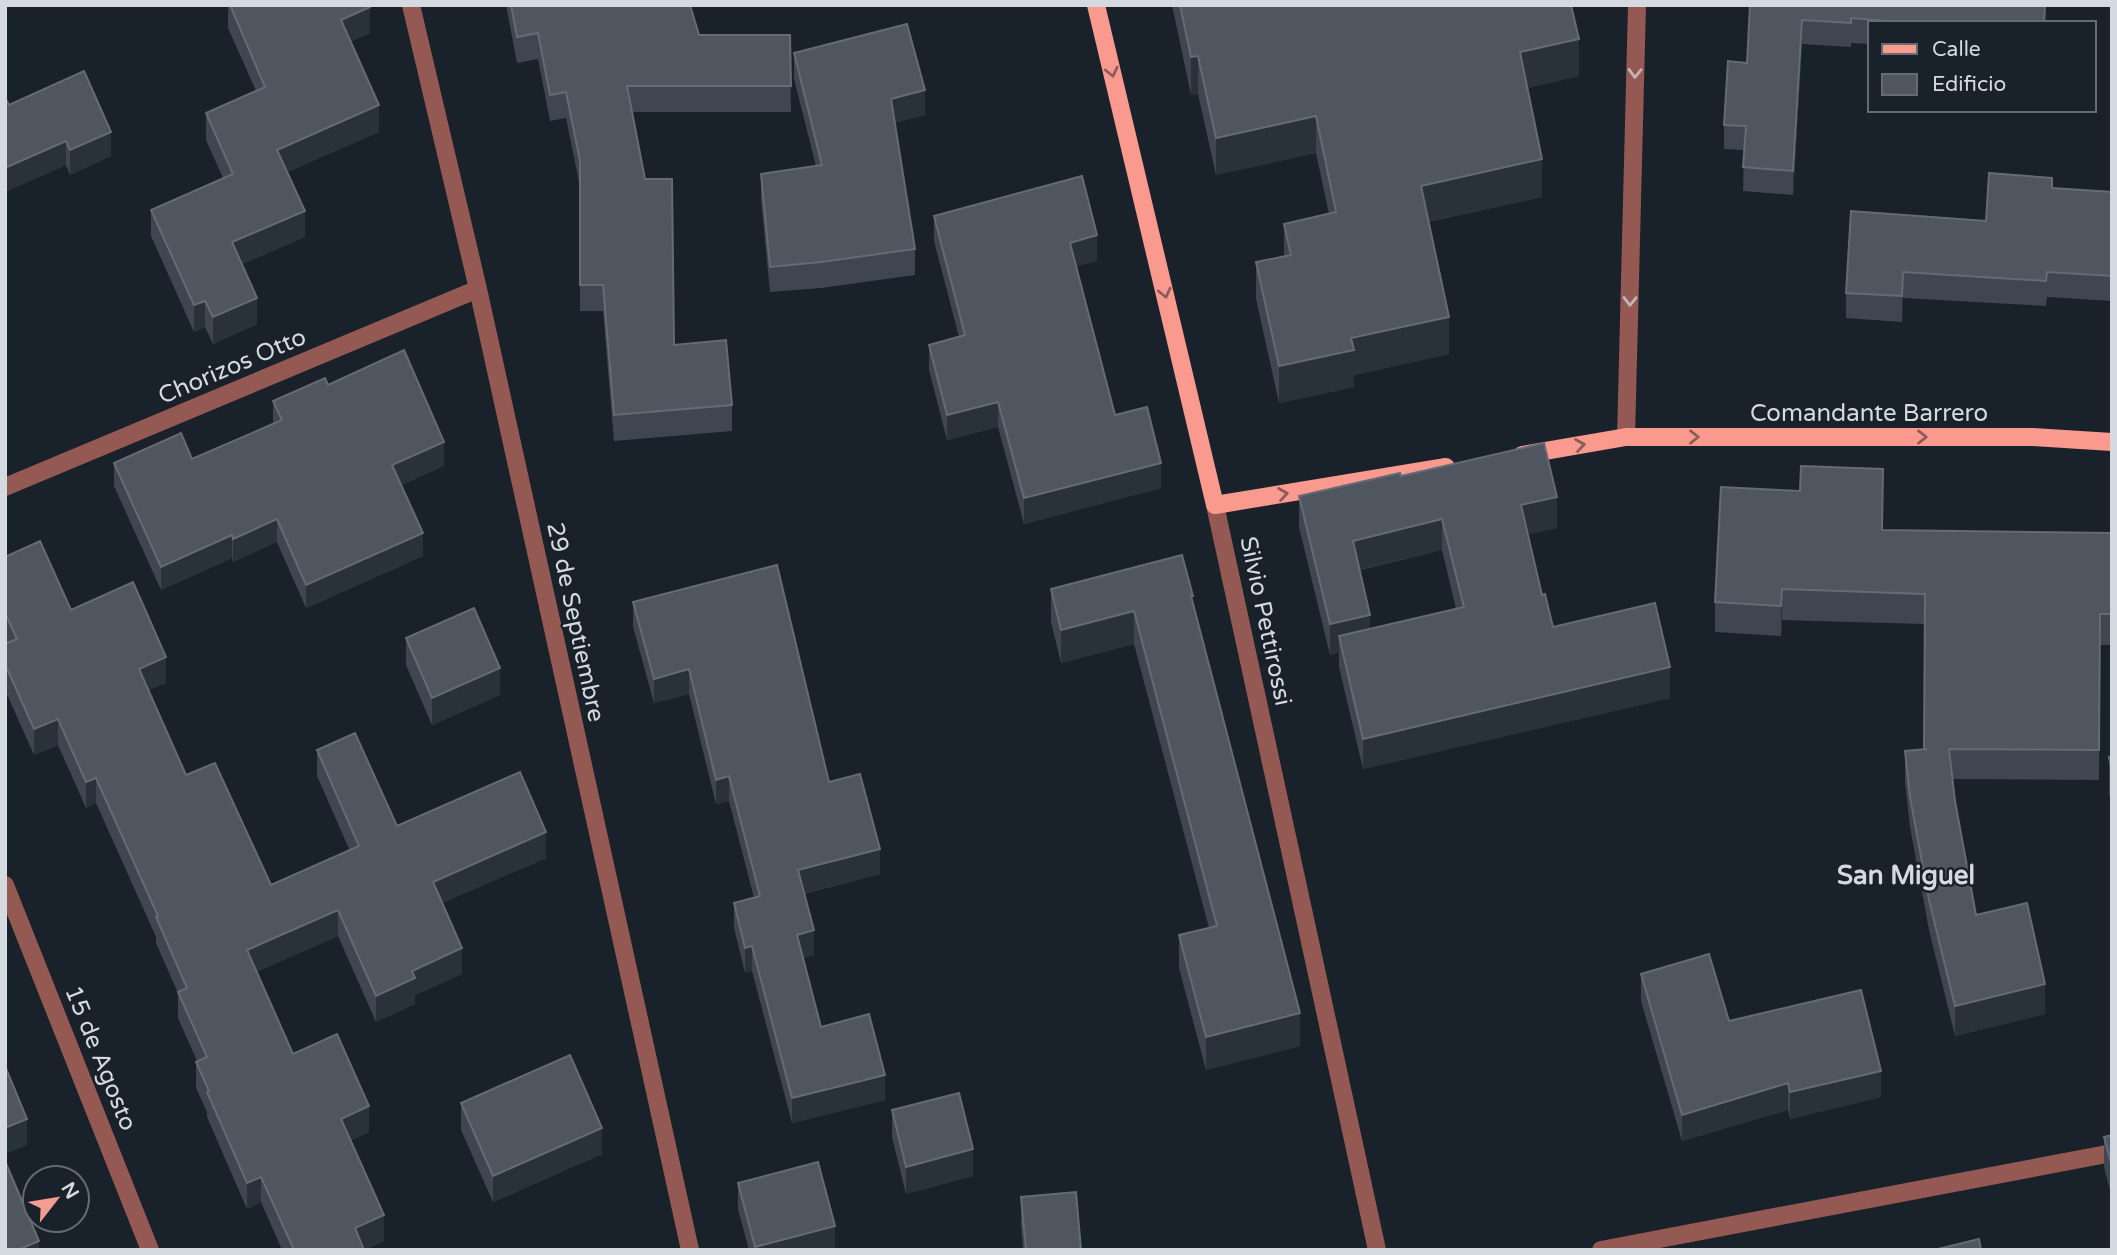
<svg xmlns="http://www.w3.org/2000/svg" width="2117" height="1255" font-family="'Varela Round',sans-serif">
  <style>
    .lines { fill: none; stroke-linecap: round; stroke-linejoin: round }
    .minor { stroke: #935952; stroke-width: 18 }
    .major { stroke: #fa998e; stroke-width: 18 }
    .wall { fill: #3f4651; fill-rule: evenodd }
    .shaded-wall { fill: #29313b }
    .building { fill: #4f5660; stroke: #646b74; stroke-width: 2 }
    .oneway { stroke: #8a5d5c }
    .oneway2 { stroke: #c1b3b6 }
    .labels { text-anchor: middle; stroke-width: 5; stroke-linejoin: round; paint-order: stroke }
    .street-label { font-size: 24px; fill: #d5dae1; stroke: #19212a }
    .neighbourhood-label { font-size: 26px; font-weight: bold; fill: #d5dae1; stroke: #19212a }
  </style>
  <rect width="100%" height="100%" fill="#19212a"/>
  <g class="lines">
    <!-- minor -->
    <g class="minor">
      <path d="M411,5L478,289L690,1250"/>
      <path d="M1626,437L1637,5"/>
      <path d="M5,487L478,289"/>
      <path d="M1215,505L1377,1250"/>
      <path d="M5,885L150,1250"/>
      <path d="M1601,1250L2112,1153"/>
    </g>
    <!-- major -->
    <g class="major">
      <path d="M1096,5L1215,505L1446,467"/>
      <path d="M1522,455L1626,437H2033L2112,442"/>
    </g>
  </g>
  <!-- wall -->
  <g class="wall">
    <path d="M228,5H370V33L350,42L379,132L287,172L305,237L242,264L257,324L213,344L205,327L194,332L151,236V210L223,178L206,140V113L256,91L228,28Z"/>
    <path d="M506,5H690L699,35H790L791,112H632L674,345L732,405V431L614,441L603,311H580V187L566,118L550,121L538,59L517,63Z"/>
    <path d="M1172,5H1571L1579,76L1527,88L1542,197L1428,222L1449,354L1354,375V387L1279,403L1256,299V262L1284,256V224L1329,214L1316,153L1216,175L1198,94L1191,95Z"/>
    <path d="M1750,5H2046L2045,23H1870V44L1851,43V47L1802,44L1793,195L1743,191L1744,150L1724,149V125L1747,63Z"/>
    <path d="M794,53L925,115L894,123L915,249V275L821,288L770,292L761,200V174L816,166L794,79Z"/>
    <path d="M5,97L9,105L111,156L70,175L66,165L5,192Z"/>
    <path d="M2052,188L2112,192V301L2047,297L2046,306L1903,298L1902,322L1846,318V293Z"/>
    <path d="M934,216L1097,261L1076,266L1115,415L1161,488L1024,524L998,427L947,440L929,370V345L959,337L934,241Z"/>
    <path d="M328,385L444,466L401,485L423,556L306,608L277,542L233,562L232,558L161,590L114,486V463L192,459L273,424V401Z"/>
    <path d="M1401,476L1557,528L1528,534L1542,595L1553,627L1670,698L1363,769L1339,667V652L1330,655L1299,527V496ZM1442,550L1456,609L1370,629L1360,570Z"/>
    <path d="M1800,491L1882,530L2112,533V645H2100L2099,780L1953,779L1955,801L1976,915L2045,1014L1955,1036L1929,930L1910,827L1905,782V751L1924,749V624L1782,620L1781,636L1715,632V602Z"/>
    <path d="M5,557L71,610L166,683L148,690L186,775L271,885L350,851L317,776V750L397,826L546,858L442,903L462,974L415,995V1004L376,1022L338,936L256,972L293,1054L369,1132L351,1140L384,1241L364,1250H282L261,1202L247,1209L207,1117V1112L196,1088V1062L197,1061L178,1018V993L156,943V937L96,803L86,808L58,745L34,755L5,690V644L7,643L5,638Z"/>
    <path d="M1051,589L1193,605L1300,1046L1206,1070L1179,968V935L1209,928L1134,644L1061,663L1051,622Z"/>
    <path d="M633,602L829,782L880,874L804,894L814,955L803,958L821,1027L885,1100L792,1123L752,971L745,973L734,928V903L754,898L729,801L716,804L689,694L654,703L633,627Z"/>
    <path d="M406,638L500,695L432,725L406,665Z"/>
    <path d="M2112,756V808L2109,794V757Z"/>
    <path d="M1641,974L1729,1021L1881,1097L1790,1119L1788,1110L1682,1141L1641,1001Z"/>
    <path d="M461,1103L602,1154L493,1202L461,1130Z"/>
    <path d="M892,1110L973,1176L906,1194L892,1137Z"/>
    <path d="M2112,1135V1198L2104,1167V1137Z"/>
    <path d="M738,1183L835,1250H749L738,1209Z"/>
    <path d="M1021,1197L1081,1250H1023L1021,1224Z"/>
  </g>
  <!-- shaded-wall -->
  <g class="shaded-wall">
    <path d="M2045,5H2046L2045,23H2044Z"/>
    <path d="M370,7V33L341,46V20Z"/>
    <path d="M1802,20V44L1793,195V171Z"/>
    <path d="M1579,39V76L1520,90V52Z"/>
    <path d="M1198,56V94L1191,95V57Z"/>
    <path d="M925,90V115L891,124V99Z"/>
    <path d="M379,105V132L277,177V150Z"/>
    <path d="M1316,116V153L1216,175V138Z"/>
    <path d="M111,132V156L70,175V150Z"/>
    <path d="M66,141V165L5,192V168Z"/>
    <path d="M1542,159V197L1421,223V186Z"/>
    <path d="M305,211V237L232,269V242Z"/>
    <path d="M1097,235V261L1070,268V243Z"/>
    <path d="M1903,272V298L1902,322V296Z"/>
    <path d="M257,298V324L213,344V317Z"/>
    <path d="M205,301V327L194,332V305Z"/>
    <path d="M1449,317V354L1354,375V387L1279,403V366L1351,338Z"/>
    <path d="M998,402V427L947,440V415Z"/>
    <path d="M444,442V466L392,489V465Z"/>
    <path d="M1161,463V488L1024,524V498Z"/>
    <path d="M1557,497V528L1521,536V505Z"/>
    <path d="M277,519V542L233,562V539Z"/>
    <path d="M1442,519V550L1353,571V541Z"/>
    <path d="M423,533V556L306,608V585Z"/>
    <path d="M232,535V558L161,590V567Z"/>
    <path d="M1782,589V620L1781,636V606Z"/>
    <path d="M1134,611V644L1061,663V630Z"/>
    <path d="M1370,615V645L1339,636V652L1330,655V624Z"/>
    <path d="M166,657V683L139,695V669Z"/>
    <path d="M1670,667V698L1363,769V739Z"/>
    <path d="M500,668V695L432,725V698Z"/>
    <path d="M689,669V694L654,703V679Z"/>
    <path d="M58,719V745L34,755V729Z"/>
    <path d="M729,776V801L716,804V780Z"/>
    <path d="M96,778V803L86,808V782Z"/>
    <path d="M546,832V858L433,907V882Z"/>
    <path d="M880,849V874L798,895V870Z"/>
    <path d="M338,910V936L247,976V950Z"/>
    <path d="M814,930V955L797,959V935Z"/>
    <path d="M752,946V971L745,973V948Z"/>
    <path d="M462,948V974L415,995V1004L376,1022V996L412,971Z"/>
    <path d="M2045,984V1014L1955,1036V1006Z"/>
    <path d="M1300,1013V1046L1206,1070V1037Z"/>
    <path d="M1881,1071V1097L1790,1119V1092Z"/>
    <path d="M885,1075V1100L792,1123V1098Z"/>
    <path d="M1788,1083V1110L1682,1141V1115Z"/>
    <path d="M369,1106V1132L341,1145V1119Z"/>
    <path d="M27,1119V1145L5,1154V1128Z"/>
    <path d="M602,1128V1154L493,1202V1176Z"/>
    <path d="M973,1149V1176L906,1194V1167Z"/>
    <path d="M261,1177V1202L247,1209V1183Z"/>
    <path d="M384,1215V1241L364,1250L355,1228Z"/>
    <path d="M835,1226V1250H755V1247Z"/>
    <path d="M39,1241V1250H18Z"/>
  </g>
  <!-- building -->
  <g class="building">
    <path d="M230,5H370V7L341,20L379,105L277,150L305,211L232,242L257,298L213,317L205,301L194,305L151,210L233,174L206,113L265,87Z"/>
    <path d="M511,5H690L699,35H790L791,86H627L645,179H672L674,345L726,340L732,405L614,415L603,285H580V161L566,92L550,95L538,33L517,37Z"/>
    <path d="M1180,5H1571L1579,39L1520,52L1542,159L1421,186L1449,317L1351,338L1354,350L1279,366L1256,262L1291,255L1284,224L1336,212L1316,116L1216,138L1198,56L1191,57Z"/>
    <path d="M1750,5H2045L2044,23H1913L1851,18V23L1802,20L1793,171L1743,167L1746,126L1724,125L1728,61L1747,63Z"/>
    <path d="M907,24L925,90L891,99L915,249L821,262L770,267L761,174L822,165L794,53Z"/>
    <path d="M84,71L111,132L70,150L66,141L5,168V97L9,105Z"/>
    <path d="M1989,173L2052,178V188L2112,192V276L2047,272L2046,281L1903,272L1902,296L1846,293L1851,211L1986,221Z"/>
    <path d="M1082,176L1097,235L1070,243L1115,415L1147,407L1161,463L1024,498L998,402L947,415L929,345L965,335L934,216Z"/>
    <path d="M404,350L444,442L392,465L423,533L306,585L277,519L233,539L232,535L161,567L114,463L181,433L192,459L282,420L273,401L325,378L328,385Z"/>
    <path d="M1544,443L1557,497L1521,505L1542,595L1545,594L1553,627L1655,603L1670,667L1363,739L1339,636L1464,607L1442,519L1353,541L1370,615L1330,624L1299,496L1400,473L1401,476Z"/>
    <path d="M1801,466L1883,469L1882,530L2112,533V614H2100L2099,750L1949,749L1955,801L1976,915L2027,903L2045,984L1955,1006L1929,900L1910,797L1905,751L1927,749H1924L1925,594L1782,589L1781,606L1715,602L1721,487L1800,491Z"/>
    <path d="M40,541L71,610L133,582L166,657L139,669L186,775L215,763L271,885L359,846L317,750L355,733L397,826L520,772L546,832L433,882L462,948L412,971L415,978L376,996L338,910L247,950L293,1054L337,1034L369,1106L341,1119L384,1215L355,1228L364,1250H294L261,1177L247,1183L207,1092L209,1091L196,1062L207,1057L178,992L187,988L156,917L158,916L96,778L86,782L58,719L34,729L5,664V644L17,639L5,613V557Z"/>
    <path d="M1182,555L1193,596H1191L1300,1013L1206,1037L1179,935L1217,926L1134,611L1061,630L1051,589Z"/>
    <path d="M777,565L829,782L860,774L880,849L798,870L814,930L797,935L821,1027L869,1014L885,1075L792,1098L752,946L745,948L734,903L760,896L729,776L716,780L689,669L654,679L633,602Z"/>
    <path d="M474,608L500,668L432,698L406,638Z"/>
    <path d="M2112,756V771L2109,757Z"/>
    <path d="M1709,954L1729,1021L1861,990L1881,1071L1790,1092L1788,1083L1682,1115L1641,974Z"/>
    <path d="M570,1055L602,1128L493,1176L461,1103Z"/>
    <path d="M5,1066L27,1119L5,1128Z"/>
    <path d="M959,1093L973,1149L906,1167L892,1110Z"/>
    <path d="M2112,1135V1167L2104,1137Z"/>
    <path d="M5,1161L39,1241L18,1250H5Z"/>
    <path d="M818,1162L835,1226L755,1247L738,1183Z"/>
    <path d="M1076,1192L1081,1250H1026L1021,1197Z"/>
    <path d="M1979,1239L1981,1250H1934Z"/>
  </g>
  <!-- one-way arrows -->
  <defs><path id="oneway-chevron" d="M-2-3.5L2.5 0L-2 3.5" fill="none" stroke-width="1.6" stroke-linecap="round" stroke-linejoin="round" transform="scale(1.75)"/></defs>
  <g class="oneway">
    <use href="#oneway-chevron" transform="translate(1112 72) rotate(77)"/>
    <use href="#oneway-chevron" transform="translate(1165 293) rotate(77)"/>
    <use href="#oneway-chevron" transform="translate(1694 437)"/>
    <use href="#oneway-chevron" transform="translate(1922 437)"/>
    <use href="#oneway-chevron" transform="translate(1580 445) rotate(-9)"/>
    <use href="#oneway-chevron" transform="translate(1283 494) rotate(-9)"/>
  </g>
  <g class="oneway2">
    <use href="#oneway-chevron" transform="translate(1635 73) rotate(91)"/>
    <use href="#oneway-chevron" transform="translate(1630 301) rotate(91)"/>
  </g>
  <g class="labels">
    <!-- street labels -->
    <g class="street-label">
      <text transform="translate(232 366) rotate(-23)" y="8">Chorizos Otto</text>
      <text x="1869" y="421">Comandante Barrero</text>
      <text transform="translate(1266 621) rotate(78)" y="8">Silvio Pettirossi</text>
      <text transform="translate(576 622) rotate(78)" y="8">29 de Septiembre</text>
      <text transform="translate(101 1058) rotate(68)" y="8">15 de Agosto</text>
    </g>
    <!-- neighbourhood labels -->
    <g class="neighbourhood-label">
      <text x="1906" y="884">San Miguel</text>
    </g>
  </g>
  <!-- border -->
  <rect width="2117" height="1255" fill="none" stroke="#d5dae1" stroke-width="14"/>
  <!-- legend -->
  <rect x="1868" y="21" width="228" height="91" fill="#19212a" stroke="#646b73" stroke-width="2"/>
  <rect x="1882" y="44" width="35" height="10" fill="#fa998e" stroke="#646b73" stroke-width="2"/>
  <text x="1932" y="56" font-size="21" fill="#d5dae1">Calle</text>
  <rect x="1882" y="74" width="35" height="21" fill="#4f5660" stroke="#646b73" stroke-width="2"/>
  <text x="1932" y="91" font-size="21" fill="#d5dae1">Edificio</text>
  <!-- north arrow -->
  <g transform="translate(56 1199) rotate(59)"><circle r="33" fill="#19212a" stroke="#646b73" stroke-width="2"/>
  <path d="M0-5L12 26L0 18L-12 26Z" fill="#f59c92"/>
  <text y="-10" font-size="19" font-weight="bold" text-anchor="middle" fill="#d5dae1">N</text>
  </g>
</svg>
